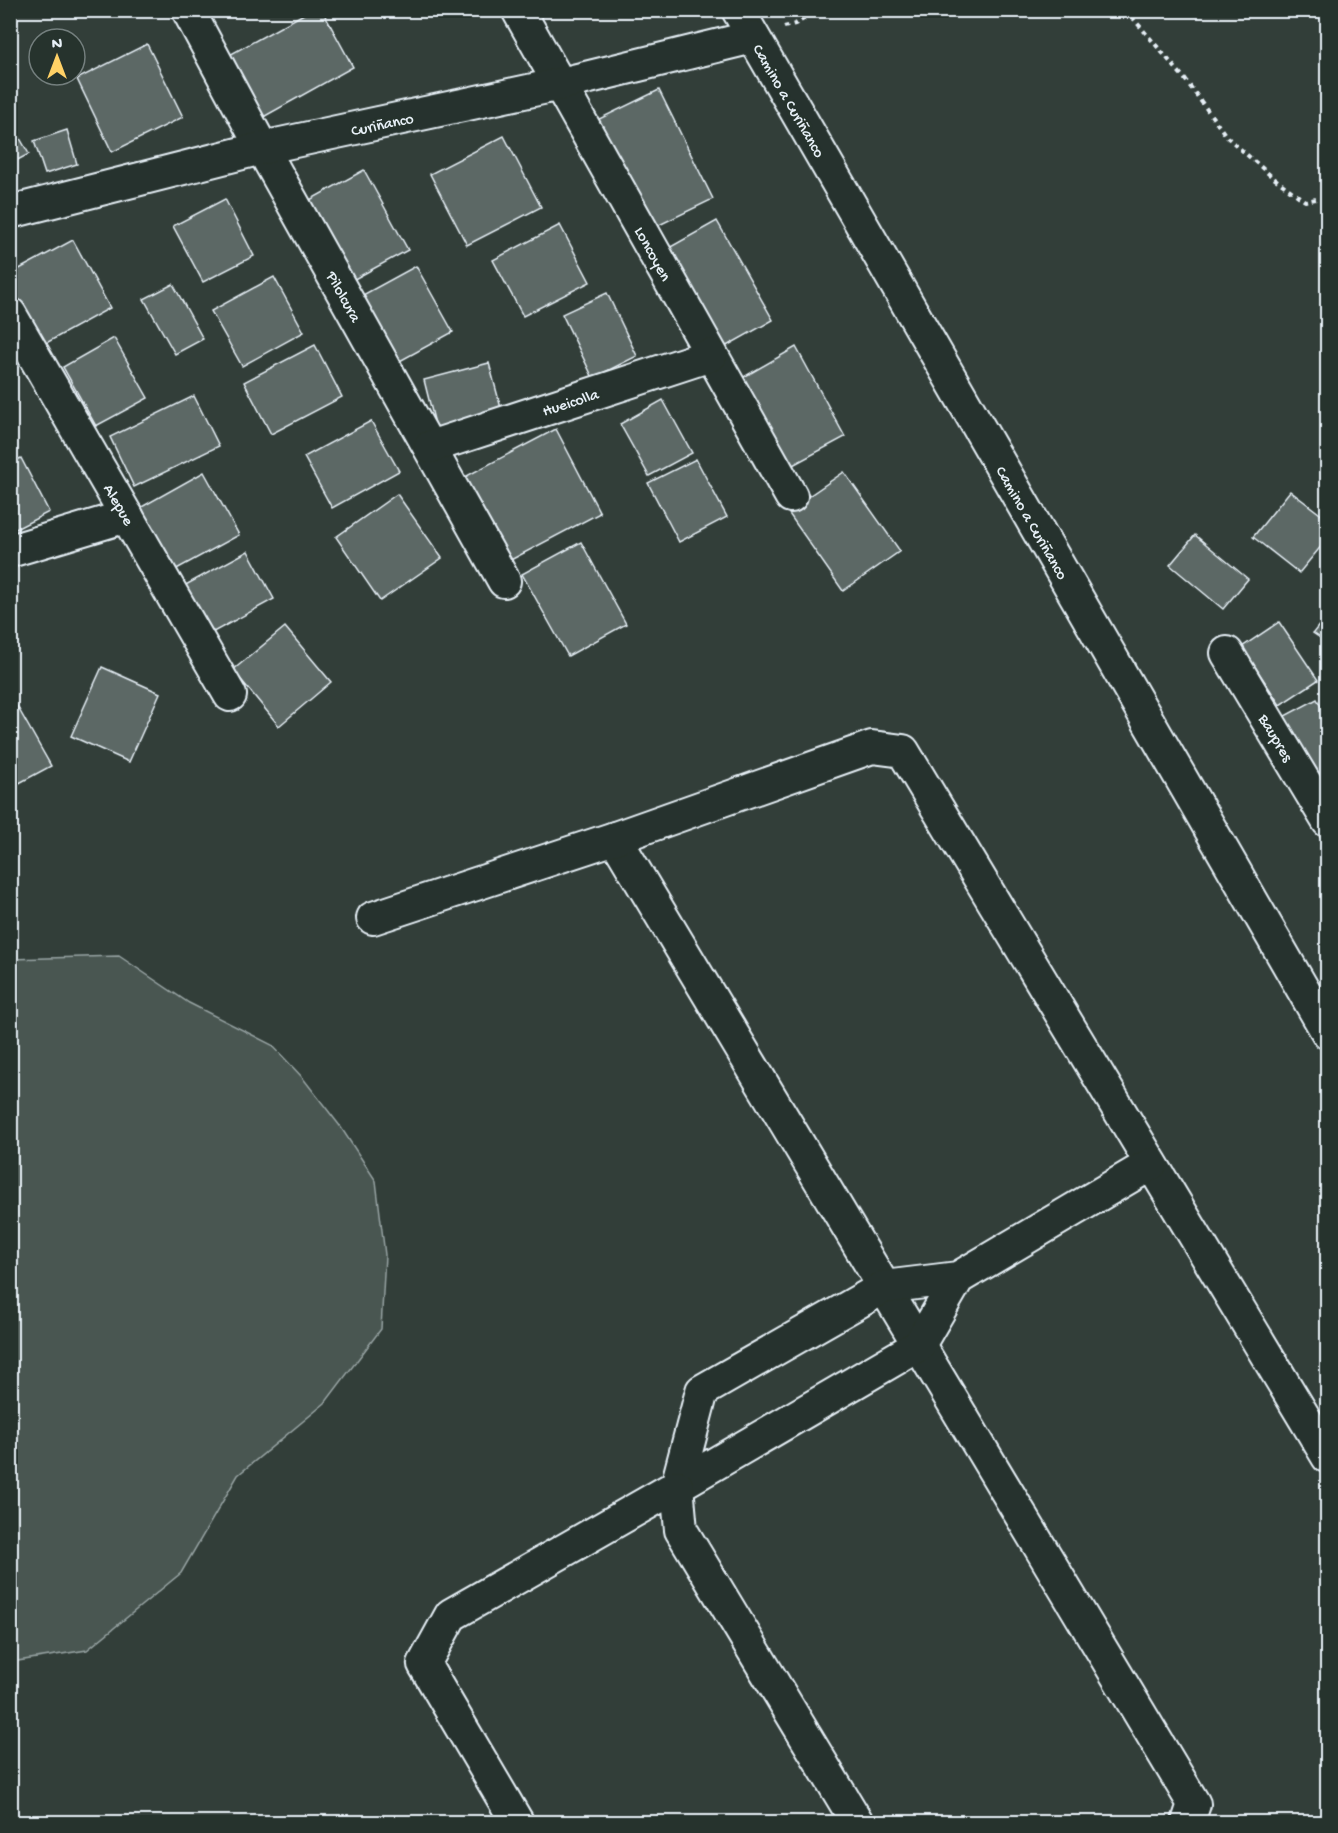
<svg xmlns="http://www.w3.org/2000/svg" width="1338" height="1833" font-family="'Gochi Hand',sans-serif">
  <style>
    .green { fill: #495651; stroke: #98a4a4; stroke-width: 1.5 }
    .building { fill: #5c6865; stroke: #e8f1f8; stroke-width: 1.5 }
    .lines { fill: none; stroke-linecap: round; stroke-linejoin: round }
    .minor-casing { stroke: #e8f1f8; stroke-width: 36 }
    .path { stroke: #e8f1f8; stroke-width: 4; stroke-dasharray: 4.5 4.5; stroke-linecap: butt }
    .minor { stroke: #26332d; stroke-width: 32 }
    .labels { text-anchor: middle; stroke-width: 5; stroke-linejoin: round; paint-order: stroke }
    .street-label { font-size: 16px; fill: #e8f1f8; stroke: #26332d }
  </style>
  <rect width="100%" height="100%" fill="#323e39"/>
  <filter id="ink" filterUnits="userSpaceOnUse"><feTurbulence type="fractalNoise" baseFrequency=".0167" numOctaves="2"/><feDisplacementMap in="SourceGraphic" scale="12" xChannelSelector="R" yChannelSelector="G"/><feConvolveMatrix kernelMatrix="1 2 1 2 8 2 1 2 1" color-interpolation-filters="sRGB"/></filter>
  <g filter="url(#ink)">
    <!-- green -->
    <path class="green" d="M119,956L189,1003L272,1045L302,1077L340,1126L376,1181L385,1255L381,1329L325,1403L238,1475L181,1573L87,1650L11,1662V959Z"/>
    <!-- building -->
    <g class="building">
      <path d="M311,10H322L353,67L258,120L224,58Z"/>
      <path d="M147,44L183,117L112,152L77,79Z"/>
      <path d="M659,90L713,199L651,229L597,120Z"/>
      <path d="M10,121L29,154L10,164Z"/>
      <path d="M67,130L77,164L45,174L34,141Z"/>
      <path d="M504,136L541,207L467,245L430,174Z"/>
      <path d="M364,170L408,250L349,282L306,202Z"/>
      <path d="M225,199L254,256L203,282L173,226Z"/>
      <path d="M717,221L773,320L723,348L667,249Z"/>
      <path d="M560,225L590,282L523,316L493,260Z"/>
      <path d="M73,240L110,308L39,347L10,295V274Z"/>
      <path d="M416,266L453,332L398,362L361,296Z"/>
      <path d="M274,277L304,332L242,366L211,311Z"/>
      <path d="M173,284L203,339L175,354L144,299Z"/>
      <path d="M607,293L637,356L593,378L562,314Z"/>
      <path d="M114,338L148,398L96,426L63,367Z"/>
      <path d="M315,345L342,397L271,434L244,382Z"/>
      <path d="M796,347L845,437L791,466L742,378Z"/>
      <path d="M489,363L502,412L436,428L424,380Z"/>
      <path d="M194,396L219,446L134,487L110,437Z"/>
      <path d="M663,400L692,453L649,476L620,424Z"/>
      <path d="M371,421L399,471L332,508L304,457Z"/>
      <path d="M556,429L600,513L505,563L461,479Z"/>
      <path d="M21,458L49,512L10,532V463Z"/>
      <path d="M696,459L727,517L679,542L648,483Z"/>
      <path d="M204,472L239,535L173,571L138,509Z"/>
      <path d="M844,472L900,551L843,591L787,511Z"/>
      <path d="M1290,491L1328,520V538L1299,573L1253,537Z"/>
      <path d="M397,494L442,558L380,601L336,537Z"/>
      <path d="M1195,535L1248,579L1223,609L1170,565Z"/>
      <path d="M581,542L626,624L568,656L522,574Z"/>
      <path d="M248,551L274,599L206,636L180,588Z"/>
      <path d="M1328,614V643L1313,633Z"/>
      <path d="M1279,622L1318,680L1280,705L1242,647Z"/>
      <path d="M285,627L331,682L279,726L233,670Z"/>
      <path d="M102,667L160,693L129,762L71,736Z"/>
      <path d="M1317,699L1328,720V771L1315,778L1283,717Z"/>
      <path d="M17,706L51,766L10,788V709Z"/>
    </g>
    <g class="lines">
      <defs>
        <g id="minor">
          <path d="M188,10L262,148L504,581"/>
          <path d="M518,10L791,496"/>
          <path d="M738,10L1328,1033"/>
          <path d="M10,212L262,148L561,84L753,37"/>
          <path d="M10,314L230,695"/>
          <path d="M430,447L711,355"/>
          <path d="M10,551L127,516"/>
          <path d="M1227,653L1328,821"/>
          <path d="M615,838L1194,1804L1188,1822"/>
          <path d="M373,918L615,838L872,747L903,751L1328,1457"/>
          <path d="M958,1278L919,1345L677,1486L702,1391L884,1287L958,1278L1151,1164"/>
          <path d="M517,1822L424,1664L451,1615L677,1486L681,1530L857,1822"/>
        </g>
      </defs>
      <!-- minor casing -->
      <use href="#minor" class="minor-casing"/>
      <!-- path -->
      <g class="path">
        <path d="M1126,10L1184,78L1227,137L1271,176L1305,201L1328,197"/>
        <path d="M784,27L795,24L819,10"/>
      </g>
      <!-- minor -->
      <use href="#minor" class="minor"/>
    </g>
  </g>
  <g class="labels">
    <!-- street labels -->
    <g class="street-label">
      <text transform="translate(790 100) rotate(60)" y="6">Camino a Curiñanco</text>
      <text transform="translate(382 123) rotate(-12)" y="6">Curiñanco</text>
      <text transform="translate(654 253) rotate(61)" y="6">Loncoyen</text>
      <text transform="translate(345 296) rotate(61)" y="6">Pilolcura</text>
      <text transform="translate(570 401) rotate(-18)" y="6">Hueicolla</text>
      <text transform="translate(120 504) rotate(60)" y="6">Alepue</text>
      <text transform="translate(1033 522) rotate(60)" y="6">Camino a Curiñanco</text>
      <text transform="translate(1277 737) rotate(59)" y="6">Baupres</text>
    </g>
  </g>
  <!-- margin -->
  <rect width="1338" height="1833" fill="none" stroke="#26332d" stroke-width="36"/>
  <rect x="18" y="18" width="1302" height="1797" fill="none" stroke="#e8f1f8" stroke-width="2" filter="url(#ink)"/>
  <!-- north arrow -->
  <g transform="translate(57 57)"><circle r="28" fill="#26332d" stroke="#747f7e" stroke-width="1.5"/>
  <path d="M0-4.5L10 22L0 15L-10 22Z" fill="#ffd166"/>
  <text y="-9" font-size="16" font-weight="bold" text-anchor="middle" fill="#e8f1f8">N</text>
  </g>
</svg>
